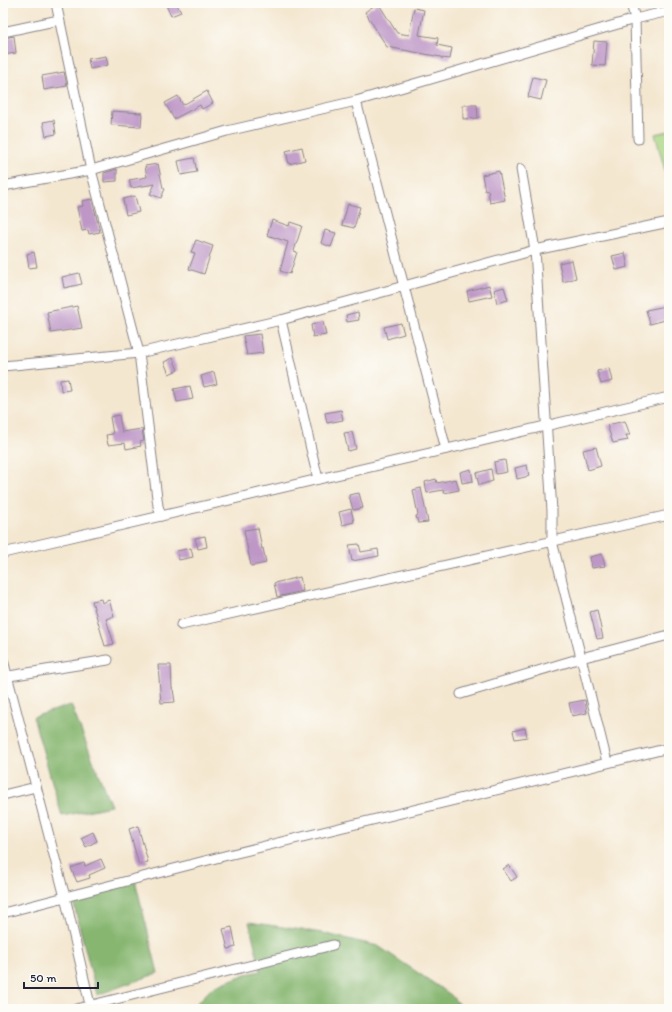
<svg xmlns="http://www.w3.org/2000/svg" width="672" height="1012" font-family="Itim,sans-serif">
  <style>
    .green { fill: #a8d481; stroke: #657b5e }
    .forest { fill: #86b66f; stroke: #546c55 }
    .building { fill: #be97c7 }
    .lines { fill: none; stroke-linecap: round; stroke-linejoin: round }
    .minor-casing { stroke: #8b8486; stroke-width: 11 }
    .minor { stroke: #fff; stroke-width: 9 }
  </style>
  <rect width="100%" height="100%" fill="#fdfcf7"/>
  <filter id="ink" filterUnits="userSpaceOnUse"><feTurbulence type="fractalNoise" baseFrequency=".025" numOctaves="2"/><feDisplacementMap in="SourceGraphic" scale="8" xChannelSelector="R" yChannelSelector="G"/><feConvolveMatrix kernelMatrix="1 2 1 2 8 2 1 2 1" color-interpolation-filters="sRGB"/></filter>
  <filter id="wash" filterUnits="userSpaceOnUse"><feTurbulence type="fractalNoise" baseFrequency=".012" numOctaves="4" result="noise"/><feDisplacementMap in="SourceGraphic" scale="16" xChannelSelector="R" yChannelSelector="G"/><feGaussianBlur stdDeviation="0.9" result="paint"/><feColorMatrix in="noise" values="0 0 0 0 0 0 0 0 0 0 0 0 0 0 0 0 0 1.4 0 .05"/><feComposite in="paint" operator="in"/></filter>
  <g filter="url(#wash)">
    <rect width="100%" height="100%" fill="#f4e7d0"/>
    <!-- green -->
    <path class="green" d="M669,131V185L655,134Z"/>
    <!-- forest -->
    <g class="forest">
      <path d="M71,705L111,806L62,816L33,717Z"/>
      <path d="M135,880L158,973L97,995L73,901Z"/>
      <path d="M249,922L322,933L378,946L451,995L462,1009H194L197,1003L213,987L246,974L261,971Z"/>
    </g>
    <g id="blocks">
      <!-- building -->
      <g class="building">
        <path d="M165,3H176L181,12L171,16Z"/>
        <path d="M378,3L397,33L409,35L414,8L424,10L419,35L438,38L437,45L452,48L450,59L441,58V57L387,47L365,12Z"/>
        <path d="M14,36L16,53L3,55V38Z"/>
        <path d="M594,41L607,42L605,66L592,65Z"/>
        <path d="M106,56L108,65L90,69L88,59Z"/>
        <path d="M64,72L67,86L44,90L42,76Z"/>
        <path d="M533,77L546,80L541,100L528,97Z"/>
        <path d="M207,91L213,103L202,109L200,105L174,119L165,103L178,96L183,105Z"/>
        <path d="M463,105H477L478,118L463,119Z"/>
        <path d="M112,111L142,113L141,127L111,125Z"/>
        <path d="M54,120L56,134L46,136L43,122Z"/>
        <path d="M302,147L305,160L289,164L286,151Z"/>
        <path d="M194,158L197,172L181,175L178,161Z"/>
        <path d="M158,164L163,188L165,189L161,198L150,194L155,184L131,188L129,180L147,177L145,166Z"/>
        <path d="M117,169V181L104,182V173Z"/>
        <path d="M499,171L505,200L490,203L488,190L485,191L482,175Z"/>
        <path d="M135,196L139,212L126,215L123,199Z"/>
        <path d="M92,199L100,232L89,234L88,230L82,231L77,207L83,206L82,201Z"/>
        <path d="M348,204L360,207L354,228L342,225Z"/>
        <path d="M272,220L289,226L290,222L302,226L294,251L297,252L290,274L280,271L288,242L267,235Z"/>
        <path d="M325,230L336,233L331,247L321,243Z"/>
        <path d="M196,240L213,246L204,274L189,269L195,253L191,252Z"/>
        <path d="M34,252L37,267L29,268L27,254Z"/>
        <path d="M625,253L628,267L616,270L612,256Z"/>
        <path d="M572,260L576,278L563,282L559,263Z"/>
        <path d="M79,273L82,284L64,288L62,277Z"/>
        <path d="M489,285L492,296L469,301L467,291Z"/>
        <path d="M504,287L508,300L497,303L494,290Z"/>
        <path d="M77,306L82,328L51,333L47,312Z"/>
        <path d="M666,306L669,319L650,324L646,310Z"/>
        <path d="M358,312L359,320L347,322L346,315Z"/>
        <path d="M323,322L326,335L313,337L311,325Z"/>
        <path d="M401,323L404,334L387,339L384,327Z"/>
        <path d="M260,334L263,353L247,355L243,336Z"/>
        <path d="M173,358L178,370L169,374L164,362Z"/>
        <path d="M609,368L612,381L601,384L597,371Z"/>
        <path d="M214,372L217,384L204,387L201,376Z"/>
        <path d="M68,379L70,390L61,391L60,380Z"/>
        <path d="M190,386L193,399L177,402L174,389Z"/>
        <path d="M341,410L343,420L327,423L325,413Z"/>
        <path d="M119,415L122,432L142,429L144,441L140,442L141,446L126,449L125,443L108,445L106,435L113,434L110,417Z"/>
        <path d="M625,421L630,435H626L628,440L613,443L607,425Z"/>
        <path d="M352,432L356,449L348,451L344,433Z"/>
        <path d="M596,447L601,466L588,470L583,450Z"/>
        <path d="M505,460L507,472L496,474L494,462Z"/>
        <path d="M527,465L529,476L517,479L515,468Z"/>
        <path d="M471,469L473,481L462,483L460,472Z"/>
        <path d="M491,469L493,481L479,485L476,473Z"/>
        <path d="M436,479L437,483L456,479L459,490L444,493L443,490L427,493L425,482Z"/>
        <path d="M421,488L428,522L418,523L416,516L418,515L413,490Z"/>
        <path d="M359,493L363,508L353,510L349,495Z"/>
        <path d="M351,509L354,522L342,525L339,512Z"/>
        <path d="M258,528L262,549L263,548L266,563L251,566L244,530Z"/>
        <path d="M205,536L207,547L198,549L195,538Z"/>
        <path d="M359,544L361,552L378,549L379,556L352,561L349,545Z"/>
        <path d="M191,548L193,557L179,560L177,551Z"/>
        <path d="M602,554L605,566L592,568L590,557Z"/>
        <path d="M300,577L303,591L277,597L274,583Z"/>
        <path d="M101,599L102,603L109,600L114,616L106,619L114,644L105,646L92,601Z"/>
        <path d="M597,610L603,638L597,639L590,612Z"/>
        <path d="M158,665H171L172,689H173L175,702L161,703Z"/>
        <path d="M585,700L587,713L572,716L569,703Z"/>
        <path d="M525,728L527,737L515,739L513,731Z"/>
        <path d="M138,826L148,862L139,865L129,829Z"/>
        <path d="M93,832L97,841L86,847L81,838Z"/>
        <path d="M101,859L105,868L89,875L90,878L77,882L71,868L84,863L85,866Z"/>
        <path d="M509,865L517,877L511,881L503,869Z"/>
        <path d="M232,927L236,947L228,949L223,929Z"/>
      </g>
    </g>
  </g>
  <g filter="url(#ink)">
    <use href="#blocks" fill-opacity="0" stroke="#8b8486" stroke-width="1"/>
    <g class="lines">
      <defs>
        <g id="minor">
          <path d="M56,3L91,170L139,353L158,506L161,516"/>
          <path d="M631,3L635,19L638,139"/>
          <path d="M3,32L59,20"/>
          <path d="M356,101L446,449"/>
          <path d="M521,169L535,250L552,511V541L607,762"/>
          <path d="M3,186L91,170L227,131L356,101L635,19L669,11"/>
          <path d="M281,320L318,479"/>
          <path d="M3,366L139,353L281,320L535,250L669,222"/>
          <path d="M3,553L669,397"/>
          <path d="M181,625L669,515"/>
          <path d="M3,660L65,897L91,1009"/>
          <path d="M3,677L108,660"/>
          <path d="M461,694L581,658L669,635"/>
          <path d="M3,795L36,787"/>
          <path d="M3,913L224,856L669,748"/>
          <path d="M76,1009L333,945"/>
        </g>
      </defs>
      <!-- minor casing -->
      <use href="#minor" class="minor-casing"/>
      <!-- minor -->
      <use href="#minor" class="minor"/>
    </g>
  </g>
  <!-- margin -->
  <rect width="672" height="1012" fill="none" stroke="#fdfcf7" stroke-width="16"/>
  <!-- scale -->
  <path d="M24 982v6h74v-6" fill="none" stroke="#22223b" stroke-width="2"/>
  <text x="30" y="982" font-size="12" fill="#22223b" stroke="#fdfcf7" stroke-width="3" paint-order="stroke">50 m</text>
</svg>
